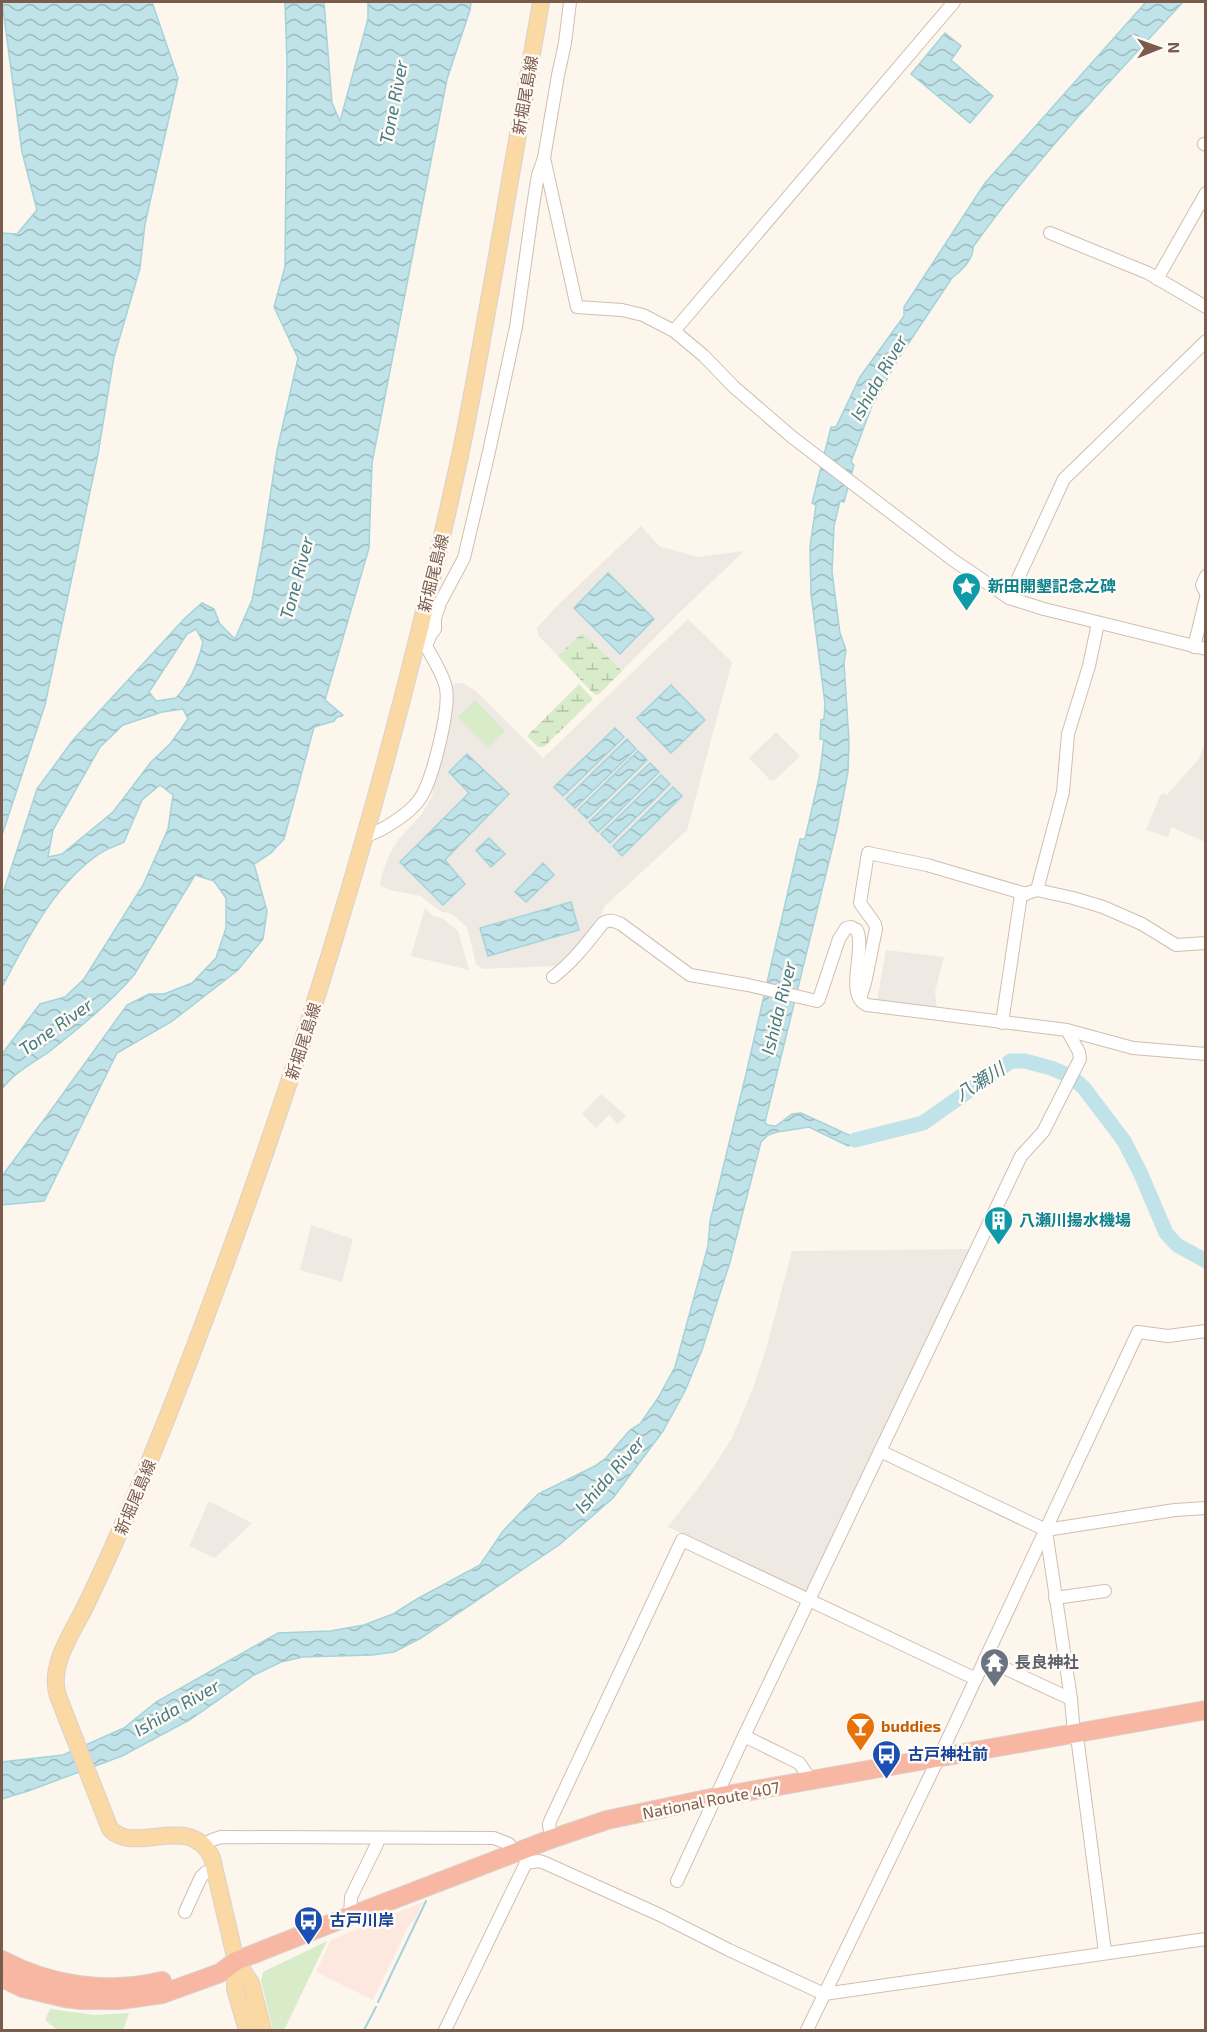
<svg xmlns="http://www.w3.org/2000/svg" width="1207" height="2032" font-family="'Exo 2','Noto Sans JP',sans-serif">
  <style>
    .commercial { fill: #fde8e0 }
    .industrial { fill: #efe9e4 }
    .grass { fill: #d8ecc9 }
    .wetland { fill: url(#wetland-marsh) }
    .water { fill: url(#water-waves); stroke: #a5d3da; stroke-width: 1.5; fill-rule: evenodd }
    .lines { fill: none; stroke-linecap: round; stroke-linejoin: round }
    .stream { stroke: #a5d3da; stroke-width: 2 }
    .river { stroke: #bfe3e8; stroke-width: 15 }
    .minor-casing { stroke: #d1beb0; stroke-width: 14 }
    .major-casing { stroke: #dad1cd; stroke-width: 18 }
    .highway-casing { stroke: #dad1cd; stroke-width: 20 }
    .minor { stroke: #fff; stroke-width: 12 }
    .major { stroke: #fbd9a5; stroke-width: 16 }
    .highway { stroke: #f7b7a3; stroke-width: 18 }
    .labels { text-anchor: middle; stroke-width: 5; stroke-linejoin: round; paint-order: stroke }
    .street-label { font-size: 16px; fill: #7a5c4d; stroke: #fffaf3 }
    .culture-label { font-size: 16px; font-weight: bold; fill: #0d838f; stroke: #fffaf3; text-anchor: start }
    .worship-label { font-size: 16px; font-weight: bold; fill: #5b616d; stroke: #fffaf3; text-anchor: start }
    .food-label { font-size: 16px; font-weight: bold; fill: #c56008; stroke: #fffaf3; text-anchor: start }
    .transit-label { font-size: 16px; font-weight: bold; fill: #164399; stroke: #fffaf3; text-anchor: start }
    .water-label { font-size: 18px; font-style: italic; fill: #437c86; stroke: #fffaf3 }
  </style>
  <defs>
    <pattern id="wetland-marsh" width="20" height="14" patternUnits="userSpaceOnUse" patternTransform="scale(1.5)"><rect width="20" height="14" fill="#d8ecc9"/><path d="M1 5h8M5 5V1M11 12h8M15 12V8" fill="none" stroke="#b4c2a5"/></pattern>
    <pattern id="water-waves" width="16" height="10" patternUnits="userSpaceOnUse" patternTransform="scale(1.5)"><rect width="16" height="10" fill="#bfe3e8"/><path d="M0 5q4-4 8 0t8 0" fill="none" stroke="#a0bbbe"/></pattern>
  </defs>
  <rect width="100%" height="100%" fill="#fdf6ec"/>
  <!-- commercial -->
  <path class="commercial" d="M423,1902L414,1921L410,1923L373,2000L316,1972L331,1940Z"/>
  <!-- industrial -->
  <g class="industrial">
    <path d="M641,526L659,546L697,557L744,551L680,612L599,694L595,695L538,635L537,628L556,607Z"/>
    <path d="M688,619L732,662L687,830L604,907L601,917L567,960L554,966L483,969L476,964L467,927L450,913L442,912L433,906L421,896L390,890L380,885L382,874L390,853L398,840L421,815L432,797L451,687L456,683H462L476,691L543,758Z"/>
    <path d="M776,732L800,756L775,780H770L749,758Z"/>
    <path d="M1205,745V842L1171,827L1168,837L1146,830L1160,796L1163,793L1167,795L1198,760Z"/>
    <path d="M425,908L433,916L442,918L458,931L469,970L411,956Z"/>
    <path d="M886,950L944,957L935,992L937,1009L877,1001Z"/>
    <path d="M601,1094L626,1116L618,1124L609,1115L596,1128L582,1114Z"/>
    <path d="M311,1225L353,1239L342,1282L300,1270Z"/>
    <path d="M971,1249L809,1590L806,1592L668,1527L708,1475L732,1438L752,1391L766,1349L792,1251Z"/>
    <path d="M209,1501L252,1523L215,1558L189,1546Z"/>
  </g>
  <!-- grass -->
  <g class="grass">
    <path d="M475,700L505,731L489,748L458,717Z"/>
    <path d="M327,1941L284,2030H273L261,1981L263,1972Z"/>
    <path d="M50,2009L95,2015L129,2013L123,2030H57L45,2020Z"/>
  </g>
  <!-- wetland -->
  <g class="wetland">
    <path d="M582,633L622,671L599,694L595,695L558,656Z"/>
    <path d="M579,684L593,699L544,747H538L527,736Z"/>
  </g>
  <!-- water -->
  <g class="water">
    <path d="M2,2H152L178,78L145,224L140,268L114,357L98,454L45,705L2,835V233L17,234L37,210L22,152Z"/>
    <path d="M1146,2H1183C1110,81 1036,159 973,247C974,259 961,271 952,278L900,356L871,408L851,462L854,465L844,502L840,501L834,526L832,572L840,633L846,650L844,663L849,741L848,772L837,829L765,1122L767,1125L776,1126L792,1114L801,1113L851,1136L864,1133L883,1137L848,1146L809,1127L777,1132L768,1135L761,1142L730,1262L702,1350L685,1391L663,1431L613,1498L559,1545L421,1638L394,1652L372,1655L303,1657L281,1662L254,1675L191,1719L122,1756L28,1791L2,1799V1762L63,1755L124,1728L156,1702L278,1633L330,1631L364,1625L393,1614L417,1599L480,1565L503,1531L538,1494L595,1466L606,1458L630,1430L640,1424L658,1398L675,1367L708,1246L710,1221L746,1074L800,839H805L819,778L824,740L820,739L821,720L824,719L825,704L811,594L810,547L816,505L812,503L831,427H836L860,377L904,316V307L985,183Z"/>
    <path d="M285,3L324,2L332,103L340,121L368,19V2H471L470,10L447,79L372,463L369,548L325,700L343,715L342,716L337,717L334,721L314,727L284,839L271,853L254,864L267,911L263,939L238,970L171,1022L117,1053L44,1201L2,1205V1176L49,1113L127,1005L149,994H164L192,983L216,958L226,928V898L214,881L195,875L134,975C110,1003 79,1028 50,1051C34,1063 14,1072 2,1089V1054L40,1004L65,997L84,979L143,885L168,829L173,795L160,785L142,800L124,842C116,846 106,849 99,854C53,886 27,940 2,987V896L37,789L73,740L185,618L202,603L214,609L220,624L235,639L252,600L262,549L277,451L298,358L274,307L285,267L287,63ZM196,629L203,642C198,663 191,682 176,698L156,701L149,692L187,634ZM183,709L188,719L170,744L151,762L113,812L62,854L48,857L53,830L100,747L123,725L162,712Z"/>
    <path d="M945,33L961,46L951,60L993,96L970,123L911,74Z"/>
    <path d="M608,573L654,619L620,654L574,608Z"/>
    <path d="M671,685L705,720L671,753L637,718Z"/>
    <path d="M615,728L624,737L563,796L554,787Z"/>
    <path d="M627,739L636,749L575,808L566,799Z"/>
    <path d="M638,751L647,760L587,819L578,810Z"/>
    <path d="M467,754L509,794L445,860L465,884L443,905L400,862L469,793L449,772Z"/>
    <path d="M650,763L659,772L598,832L589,822Z"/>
    <path d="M661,775L670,784L610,843L601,834Z"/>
    <path d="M673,787L682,796L622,856L613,846Z"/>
    <path d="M489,838L505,854L491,867L476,850Z"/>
    <path d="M543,863L554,875L526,902L515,892Z"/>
    <path d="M571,902L579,930L488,956L480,928Z"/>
  </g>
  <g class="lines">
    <!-- stream -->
    <g class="stream">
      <path d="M378,2002L426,1901"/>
      <path d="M364,2030L376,2007"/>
    </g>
    <!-- river -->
    <path class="river" d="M855,1140L923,1123L1011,1061H1025L1051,1068L1072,1077L1084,1088L1124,1141L1140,1172L1166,1233L1177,1245L1206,1261"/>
    <defs>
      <g id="minor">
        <path d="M1204,144L1206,145"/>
        <path d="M544,158L577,307L622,310L643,315L674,331L704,356L734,387L792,437L953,560L1009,598L1044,609L1206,649"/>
        <path d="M1050,233L1148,273L1206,307"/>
        <path d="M1157,279L1206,193"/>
        <path d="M674,331L954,2"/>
        <path d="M1206,576L1202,585L1206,593"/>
        <path d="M1009,598L1064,479L1206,341"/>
        <path d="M426,646L430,636L435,629V618L440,603L464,558L488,456L516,327L533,206L538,175L544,158L558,75L565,43L570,2"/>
        <path d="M1194,647L1206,598"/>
        <path d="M365,836C381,832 409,814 419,800C432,783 450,710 446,688C443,674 433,659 426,646L420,645"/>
        <path d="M1037,890L1063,792L1068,734L1089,666L1098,623"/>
        <path d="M553,977C573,962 587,943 603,923C610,919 614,921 621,924L690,975L748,985L817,1001L819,999L839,939L846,928L851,927L857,930C866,950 844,995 867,1005L1067,1030L1133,1048L1206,1054"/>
        <path d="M860,999L865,983L876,929L875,924L860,903L868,853L927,865L1026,894"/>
        <path d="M1002,1023L1021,895L1037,890L1073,898L1103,907L1142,924L1176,945L1206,943"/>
        <path d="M880,1451L1046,1530L1175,1510L1206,1508"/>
        <path d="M1046,1531L1071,1699L1074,1734L1078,1744L1105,1952"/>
        <path d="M1055,1598L1105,1591"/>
        <path d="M985,1659L1071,1699"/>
        <path d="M744,1736L799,1763L812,1781"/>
        <path d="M551,1839L549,1824L551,1819L682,1540L976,1679"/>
        <path d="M204,1845L212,1840L221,1837L494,1838L509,1844L515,1853"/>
        <path d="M526,1863L539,1861L545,1863L660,1915L729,1950L824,1994L1206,1939"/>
        <path d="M677,1881L744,1736L1021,1156L1043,1132L1080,1059L1079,1052L1067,1030"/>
        <path d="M185,1912L201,1877L206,1872L215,1870"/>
        <path d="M350,1917L351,1897L377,1844L378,1839"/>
        <path d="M445,2030L523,1869L526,1863L524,1855"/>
        <path d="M807,2030L944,1747L1138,1332L1168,1336L1206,1331"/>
      </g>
      <g id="major">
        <path d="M236,1961L251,1983L263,2030"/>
        <path d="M247,2030L235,1989L236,1961L212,1858C190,1811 136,1856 110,1829L58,1696C48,1665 73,1632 86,1605C136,1501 178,1393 218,1284C315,1023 394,755 454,483C470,414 481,343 494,273C510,183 525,92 541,2"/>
      </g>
      <g id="highway">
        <path d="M2,1960C51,1986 108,1994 162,1981"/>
        <path d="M2,1978L23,1988L65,1998L81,2000H120L162,1994L220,1973L236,1961L332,1923L551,1839L607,1820L716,1797L1206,1710"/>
      </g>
    </defs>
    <!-- minor casing -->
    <use href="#minor" class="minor-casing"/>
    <!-- major casing -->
    <use href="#major" class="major-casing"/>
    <!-- highway casing -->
    <use href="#highway" class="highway-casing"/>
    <!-- minor -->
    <use href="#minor" class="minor"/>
    <!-- major -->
    <use href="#major" class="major"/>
    <!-- highway -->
    <use href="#highway" class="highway"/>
  </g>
  <!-- icons -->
  <defs>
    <symbol id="sight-pin" viewBox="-11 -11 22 30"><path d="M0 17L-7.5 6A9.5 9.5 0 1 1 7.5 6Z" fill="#0f9aa8" stroke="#fffaf3"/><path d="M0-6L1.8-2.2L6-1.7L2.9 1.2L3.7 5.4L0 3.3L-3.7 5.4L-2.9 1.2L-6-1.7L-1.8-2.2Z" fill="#fff"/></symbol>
    <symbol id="building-pin" viewBox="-11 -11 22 30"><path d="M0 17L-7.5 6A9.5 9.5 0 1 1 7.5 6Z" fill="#0f9aa8" stroke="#fffaf3"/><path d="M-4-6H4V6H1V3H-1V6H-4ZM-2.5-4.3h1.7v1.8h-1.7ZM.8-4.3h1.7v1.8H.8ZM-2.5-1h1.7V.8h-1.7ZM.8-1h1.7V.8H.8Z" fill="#fff"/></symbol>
    <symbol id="temple-pin" viewBox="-11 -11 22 30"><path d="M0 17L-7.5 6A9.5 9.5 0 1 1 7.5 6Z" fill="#6b7280" stroke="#fffaf3"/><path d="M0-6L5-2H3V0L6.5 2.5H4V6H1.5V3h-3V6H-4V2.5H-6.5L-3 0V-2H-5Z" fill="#fff"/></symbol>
    <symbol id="bar-pin" viewBox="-11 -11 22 30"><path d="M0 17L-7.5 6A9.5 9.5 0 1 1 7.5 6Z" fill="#e8710a" stroke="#fffaf3"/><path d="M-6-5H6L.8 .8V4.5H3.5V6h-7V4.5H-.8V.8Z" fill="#fff"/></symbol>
    <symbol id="bus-pin" viewBox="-11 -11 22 30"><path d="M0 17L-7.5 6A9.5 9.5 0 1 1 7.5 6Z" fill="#1a4fb4" stroke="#fffaf3"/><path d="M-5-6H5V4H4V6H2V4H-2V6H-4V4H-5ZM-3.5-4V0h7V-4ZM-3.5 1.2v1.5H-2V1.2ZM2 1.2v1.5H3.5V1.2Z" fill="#fff"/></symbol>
  </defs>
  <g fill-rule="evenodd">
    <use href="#sight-pin" x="950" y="570" width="33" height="45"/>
    <use href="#building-pin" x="982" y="1204" width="33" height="45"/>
    <use href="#temple-pin" x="978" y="1646" width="33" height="45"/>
    <use href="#bar-pin" x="844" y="1710" width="33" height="45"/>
    <use href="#bus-pin" x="870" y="1738" width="33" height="45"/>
    <use href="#bus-pin" x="292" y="1904" width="33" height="45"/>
  </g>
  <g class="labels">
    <!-- street labels -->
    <g class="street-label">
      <text transform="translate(525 95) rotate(-80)" y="6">新堀尾島線</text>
      <text transform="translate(433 573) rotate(-76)" y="6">新堀尾島線</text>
      <text transform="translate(303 1041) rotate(-72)" y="6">新堀尾島線</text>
      <text transform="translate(135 1497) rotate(-67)" y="6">新堀尾島線</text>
      <text transform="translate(711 1800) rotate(-11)" y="6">National Route 407</text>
    </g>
    <!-- culture labels -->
    <g class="culture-label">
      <text x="988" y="592">新田開墾記念之碑</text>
      <text x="1019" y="1226">八瀬川揚水機場</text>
    </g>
    <!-- worship labels -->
    <g class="worship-label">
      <text x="1015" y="1668">長良神社</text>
    </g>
    <!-- food labels -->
    <g class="food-label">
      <text x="881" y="1732">buddies</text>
    </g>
    <!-- transit labels -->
    <g class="transit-label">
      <text x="908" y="1760">古戸神社前</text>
      <text x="330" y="1926">古戸川岸</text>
    </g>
    <!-- water labels -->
    <g class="water-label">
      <text transform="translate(394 102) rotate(-79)" y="6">Tone River</text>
      <text transform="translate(879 378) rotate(-60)" y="6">Ishida River</text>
      <text transform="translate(297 578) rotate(-75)" y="6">Tone River</text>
      <text transform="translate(779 1008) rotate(-76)" y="6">Ishida River</text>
      <text transform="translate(56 1027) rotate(-35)" y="6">Tone River</text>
      <text transform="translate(980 1082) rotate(-32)" y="6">八瀬川</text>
      <text transform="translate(610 1475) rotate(-49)" y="6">Ishida River</text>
      <text transform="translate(177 1708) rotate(-30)" y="6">Ishida River</text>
    </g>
  </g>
  <!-- border -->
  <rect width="1207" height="2032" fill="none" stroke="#7a5c4d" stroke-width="6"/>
  <!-- north arrow -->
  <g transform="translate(1159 48) rotate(89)" stroke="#fffaf3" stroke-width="4.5" paint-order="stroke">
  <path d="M0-4.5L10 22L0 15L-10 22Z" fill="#7a5c4d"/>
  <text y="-9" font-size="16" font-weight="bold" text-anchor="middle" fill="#7a5c4d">N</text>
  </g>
</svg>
